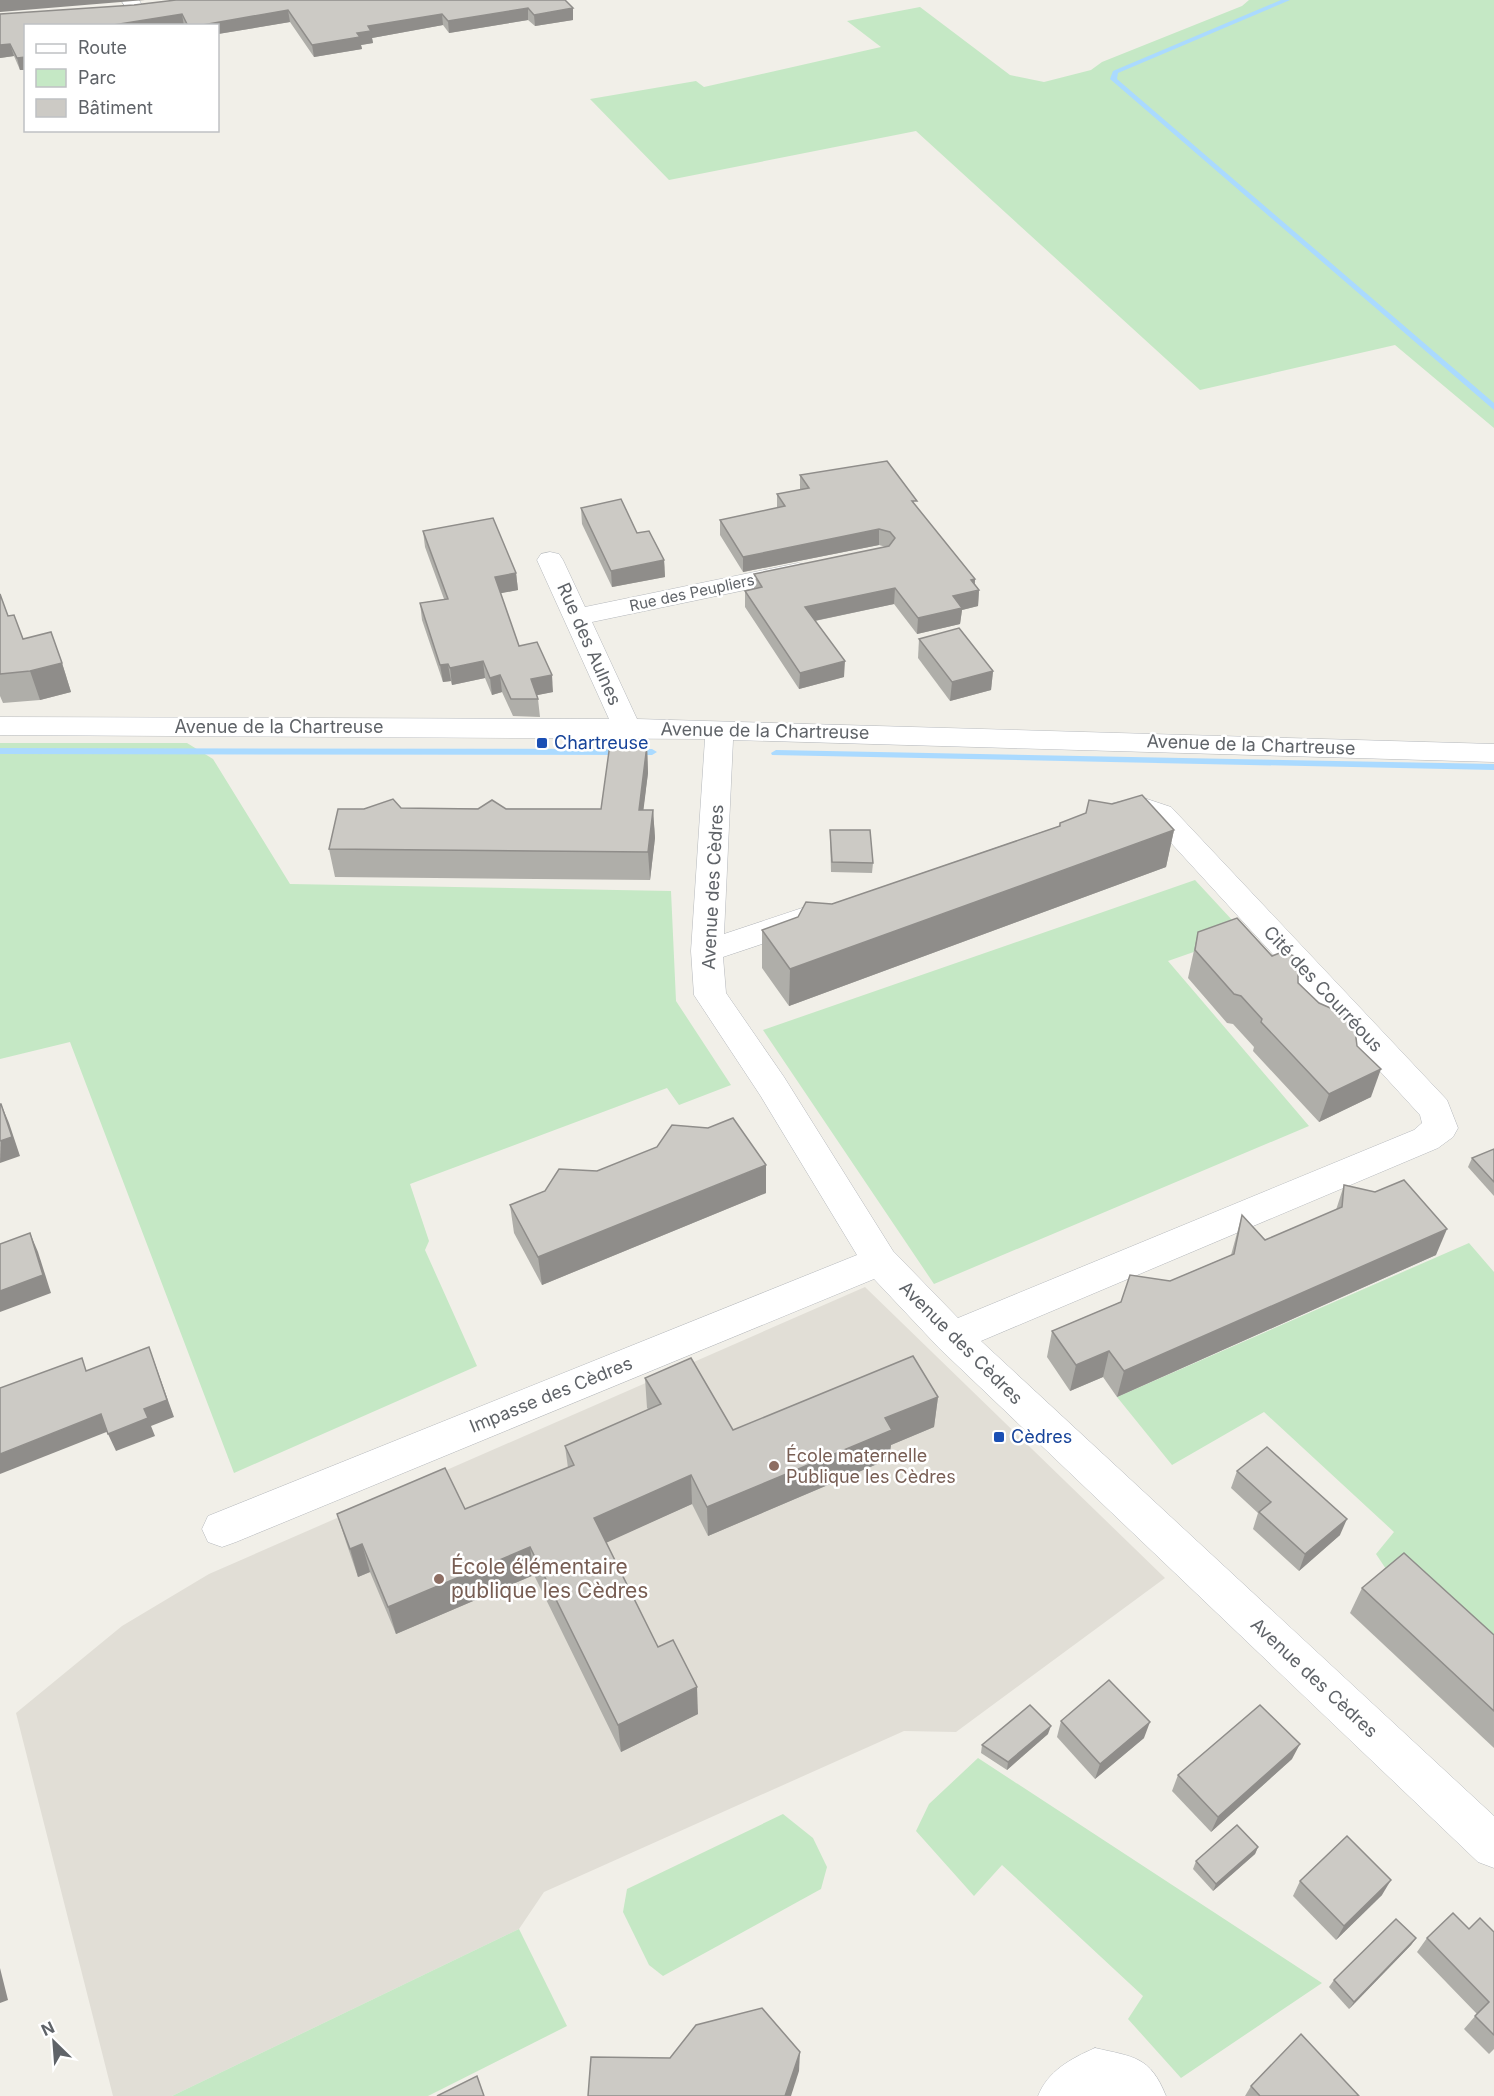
<svg xmlns="http://www.w3.org/2000/svg" width="1494" height="2096" font-family="Inter,sans-serif">
  <style>
    .education { fill: #e1ded6 }
    .green { fill: #c5e8c5 }
    .lines { fill: none; stroke-linecap: round; stroke-linejoin: round }
    .stream { fill: #aadaff; fill-rule: evenodd }
    .minor-casing { stroke: #b5b8bc; stroke-width: 1 }
    .minor { fill: #fff; fill-rule: evenodd }
    .wall { fill: #afaea9 }
    .shaded-wall { fill: #8f8d8a }
    .building { fill: #cccac5; stroke: #8f8d8a; stroke-width: 1.5 }
    .transit-dot { fill: #1a4fb4; stroke: #fff; stroke-width: 2 }
    .education-dot { fill: #8d6e63; stroke: #fff; stroke-width: 2 }
    .labels { text-anchor: middle; stroke-width: 5; stroke-linejoin: round; paint-order: stroke }
    .far-street-label { font-size: 15px; fill: #5f6368; stroke: #fff }
    .street-label { font-size: 18px; fill: #5f6368; stroke: #fff }
    .transit-label { font-size: 18px; fill: #164399; stroke: #fff; text-anchor: start }
    .education-label { font-size: 18px; fill: #785e54; stroke: #fff; text-anchor: start }
    .near-education-label { font-size: 21px; fill: #785e54; stroke: #fff; text-anchor: start }
  </style>
  <rect width="100%" height="100%" fill="#f1efe8"/>
  <!-- education -->
  <path class="education" d="M865,1287L1165,1578L956,1732L904,1731L544,1892L519,1929L172,2096H113L16,1713L122,1626L209,1574Z"/>
  <!-- green -->
  <g class="green">
    <path d="M1249,0H1494V428L1395,345L1200,390L916,131L669,180L590,99L696,81L704,87L881,47L847,21L920,7L1010,75L1044,82L1091,70L1102,62L1242,6Z"/>
    <path d="M0,743H187L213,759L290,884L671,891L676,1001L731,1085L679,1105L667,1088L410,1184L429,1241L425,1250L477,1366L234,1473L70,1042L0,1059Z"/>
    <path d="M1195,880L1245,934L1168,961L1309,1126L934,1284L763,1030Z"/>
    <path d="M1469,1243L1494,1272V1672L1392,1578L1376,1554L1394,1532L1264,1412L1172,1465L1117,1397Z"/>
    <path d="M978,1758L1322,1983L1181,2078L1128,2019L1143,1996L1002,1865L974,1896L916,1831L929,1804Z"/>
    <path d="M783,1814L813,1838L827,1867L821,1889L663,1976L649,1965L623,1912L627,1889Z"/>
    <path d="M519,1929L567,2026L428,2096H172Z"/>
  </g>
  <g class="lines">
    <!-- stream -->
    <g class="stream">
      <path d="M1281,0H1290L1118,73L1117,79L1494,403V410L1110,79L1113,71Z"/>
      <path d="M0,748L652,749L657,752L652,755L0,754Z"/>
      <path d="M776,750L1494,764V770L772,755L771,753Z"/>
    </g>
    <defs>
      <g id="minor">
        <path d="M121,0H139L145,10L136,15L130,14Z"/>
        <path d="M550,552L559,554L563,560L585,607L798,563L807,565L811,571L807,577L798,579L592,622L637,719L1494,744V762L733,740L724,934L805,907L816,910L821,918L816,926L723,957L726,993L784,1077L893,1251L958,1318L1414,1130L1422,1123L1420,1115L1151,821C1135,815 1121,823 1105,819L1100,812L1105,805L1141,797L1171,807L1447,1100L1458,1128L1453,1137L1438,1148L981,1341L1494,1816V1868L1478,1862L939,1348L874,1279L236,1542L222,1547L208,1542L202,1529L208,1516L857,1255L760,1095L694,995L691,951L705,739L0,735V717L609,719L537,560L541,554Z"/>
        <path d="M1095,2048C1134,2057 1150,2056 1166,2096H1038C1048,2071 1070,2059 1095,2048Z"/>
      </g>
    </defs>
    <!-- minor casing -->
    <use href="#minor" class="minor-casing"/>
    <!-- minor -->
    <use href="#minor" class="minor"/>
  </g>
  <!-- wall -->
  <g class="wall">
    <path d="M573,8V20L535,26L528,20L449,33L443,25L372,38L373,43L361,45L362,49L314,57L290,22L218,34V26H26V70H20L14,56L0,58V14Z"/>
    <path d="M800,475L916,506L975,579V584L979,590L978,606L962,610L960,624L917,634L894,604L815,621L844,677L799,689L745,607V591L754,589V574L886,547L879,545L743,572L720,535V520L777,508V494L800,490Z"/>
    <path d="M581,508L637,533L664,560L665,577L612,587L582,524Z"/>
    <path d="M423,531L516,573L518,590L500,593L519,646L553,692L537,695L538,699L540,717L513,716L502,692L492,695L485,678L452,685L451,681L443,682L422,620L420,603L444,599L425,547Z"/>
    <path d="M0,594L8,616L23,639L62,663L71,692L40,700L3,703L0,696Z"/>
    <path d="M919,639L993,671L991,690L950,701L918,658Z"/>
    <path d="M647,745L648,773L643,810H653L655,838L650,880L335,877L329,849L364,809L401,808L601,809Z"/>
    <path d="M1060,823L1174,830L1166,867L789,1006L762,968V930L798,917L832,904L1059,826Z"/>
    <path d="M830,830L873,863L872,873L831,872Z"/>
    <path d="M1198,932L1298,983L1357,1046L1371,1097L1319,1122L1253,1051L1254,1047L1233,1024L1227,1023L1188,978Z"/>
    <path d="M1494,1149V1196L1468,1167L1472,1158Z"/>
    <path d="M1344,1185L1436,1255L1117,1397L1103,1377L1070,1391L1047,1357L1052,1331L1231,1255L1242,1215L1265,1240L1336,1210Z"/>
    <path d="M766,1193L542,1285L514,1233L510,1205Z"/>
    <path d="M645,1378L733,1430L938,1397L934,1427L891,1445L889,1459L708,1536L692,1504L606,1542L658,1647L698,1714L621,1752L534,1575L396,1634L370,1572L358,1577L346,1542L337,1514L465,1509L568,1468L565,1446L649,1410L647,1408Z"/>
    <path d="M1237,1471L1340,1535L1299,1571L1253,1529L1258,1513L1231,1488Z"/>
    <path d="M1362,1588L1494,1635V1748L1350,1613Z"/>
    <path d="M1061,1721L1144,1738L1095,1779L1057,1737Z"/>
    <path d="M1048,1734L1007,1770L981,1753L982,1745Z"/>
    <path d="M1292,1759L1211,1832L1172,1791L1178,1775Z"/>
    <path d="M1258,1847L1255,1854L1213,1891L1193,1869L1196,1861Z"/>
    <path d="M1300,1881L1382,1895L1336,1940L1293,1896Z"/>
    <path d="M1469,1929L1494,1932V2049L1489,2054L1464,2029L1477,2014L1417,1952L1427,1938Z"/>
    <path d="M1416,1938L1411,1945L1349,2009L1329,1987L1334,1980Z"/>
    <path d="M1251,2086L1359,2096H1245Z"/>
  </g>
  <!-- shaded-wall -->
  <g class="shaded-wall">
    <path d="M0,0H145L0,12Z"/>
    <path d="M528,8V20L449,33L448,21Z"/>
    <path d="M573,8V20L535,26L534,15Z"/>
    <path d="M288,10L290,22L218,34V26H197Z"/>
    <path d="M182,14L184,26H107Z"/>
    <path d="M442,14L443,25L372,38L373,43L361,45L362,49L314,57L312,45L357,33L368,26Z"/>
    <path d="M10,44L14,56L0,58V45Z"/>
    <path d="M26,57V70H20L17,58Z"/>
    <path d="M879,529V545L743,572V557Z"/>
    <path d="M664,560L665,577L612,587L611,571Z"/>
    <path d="M516,573L518,590L497,594L495,577Z"/>
    <path d="M975,579L974,592L979,590L978,606L962,610L960,624L917,634L918,618L971,580Z"/>
    <path d="M895,588L894,604L804,623L805,607Z"/>
    <path d="M483,661L485,678L452,685L450,668Z"/>
    <path d="M845,661L844,677L799,689L800,673Z"/>
    <path d="M62,663L71,692L40,700L30,671Z"/>
    <path d="M448,664L451,681L443,682L440,665Z"/>
    <path d="M993,671L991,690L950,701L952,682Z"/>
    <path d="M500,675L502,692L492,695L490,678Z"/>
    <path d="M552,675L553,692L533,696L531,679Z"/>
    <path d="M647,745L648,773L640,838L639,810Z"/>
    <path d="M653,810L655,838L650,880L648,852Z"/>
    <path d="M1174,830L1166,867L789,1006L790,969Z"/>
    <path d="M1381,1069L1371,1097L1319,1122L1329,1094Z"/>
    <path d="M1,1104L9,1123L20,1156L0,1163Z"/>
    <path d="M766,1165V1193L542,1285L538,1257Z"/>
    <path d="M1447,1229L1436,1255L1117,1397L1124,1371Z"/>
    <path d="M30,1233L38,1252L51,1293L0,1312V1291Z"/>
    <path d="M149,1347L174,1417L151,1426L155,1436L116,1451L108,1434L144,1409Z"/>
    <path d="M1109,1351L1103,1377L1070,1391L1076,1365Z"/>
    <path d="M938,1397L934,1427L891,1445L889,1459L708,1536L707,1507L885,1418Z"/>
    <path d="M101,1414L109,1431L0,1474V1454Z"/>
    <path d="M691,1475L692,1504L597,1547L594,1518Z"/>
    <path d="M1347,1519L1340,1535L1299,1571L1305,1554Z"/>
    <path d="M362,1544L370,1572L358,1577L350,1549Z"/>
    <path d="M530,1547L534,1575L396,1634L388,1607Z"/>
    <path d="M697,1687L698,1714L621,1752L618,1725Z"/>
    <path d="M1150,1722L1144,1738L1095,1779L1100,1764Z"/>
    <path d="M1051,1726L1048,1734L1007,1770L1008,1762Z"/>
    <path d="M1300,1744L1292,1759L1211,1832L1218,1817Z"/>
    <path d="M1258,1847L1255,1854L1213,1891L1216,1884Z"/>
    <path d="M1391,1880L1382,1895L1336,1940L1344,1926Z"/>
    <path d="M1416,1938L1411,1945L1349,2009L1354,2002Z"/>
    <path d="M0,1968L8,2000L0,2003Z"/>
    <path d="M800,2052L799,2071L791,2096H785Z"/>
  </g>
  <!-- building -->
  <g class="building">
    <path d="M176,0H565L573,8L534,15L528,8L448,21L442,14L368,26L371,31L357,33L360,37L312,45L288,10L197,26H188L182,14L107,26H26V57L17,58L10,44L0,45V14L134,5Z"/>
    <path d="M887,461L917,501H912L975,579L971,580L979,590L953,596L962,608L918,618L895,588L805,607L845,661L800,673L745,591L762,587L754,574L889,546L895,538L890,532L879,529L743,557L720,520L785,506L777,494L809,488L800,475Z"/>
    <path d="M621,499L637,533L649,531L664,560L611,571L581,508Z"/>
    <path d="M493,518L516,573L495,577L519,646L537,642L552,675L531,679L538,699H511L500,675L490,678L483,661L450,668L448,664L440,665L420,603L448,599L423,531Z"/>
    <path d="M0,594L8,616L14,615L23,639L51,632L62,663L30,671L0,674Z"/>
    <path d="M959,628L993,671L952,682L919,639Z"/>
    <path d="M610,744L647,745L639,810H653L648,852L329,849L338,809H364L393,799L401,808L478,809L492,800L506,809H601Z"/>
    <path d="M1142,795L1174,830L790,969L762,930L798,917L806,902L832,904L1060,826V823L1086,813L1089,800L1112,804Z"/>
    <path d="M830,830H870L873,863L832,862Z"/>
    <path d="M1237,918L1272,956L1282,952L1298,957V983L1319,1003L1351,1017L1354,1021L1357,1046L1381,1069L1329,1094L1261,1022L1262,1019L1241,996L1234,994L1195,950L1198,932Z"/>
    <path d="M0,1104H1L12,1137L0,1141Z"/>
    <path d="M733,1118L766,1165L538,1257L510,1205L545,1191L559,1169L597,1171L657,1147L672,1125L708,1128Z"/>
    <path d="M1494,1149V1182L1472,1158Z"/>
    <path d="M1404,1180L1447,1229L1124,1371L1109,1351L1076,1365L1052,1331L1121,1302L1130,1275L1170,1281L1234,1254L1242,1215L1265,1240L1342,1207L1344,1185L1375,1192Z"/>
    <path d="M30,1233L43,1275L0,1291V1244Z"/>
    <path d="M149,1347L167,1400L144,1409L148,1418L108,1434L101,1414L0,1454V1388L82,1358L86,1371Z"/>
    <path d="M913,1356L938,1397L885,1418L892,1430L707,1507L691,1475L594,1518L658,1647L673,1640L697,1687L618,1725L530,1547L388,1607L362,1544L350,1549L337,1514L445,1468L465,1509L574,1465L565,1446L661,1404L645,1378L691,1358L733,1430Z"/>
    <path d="M1267,1447L1347,1519L1305,1554L1259,1512L1271,1502L1237,1471Z"/>
    <path d="M1404,1553L1494,1635V1711L1362,1588Z"/>
    <path d="M1109,1680L1150,1722L1100,1764L1061,1721Z"/>
    <path d="M1030,1705L1051,1726L1008,1762L982,1745Z"/>
    <path d="M1260,1705L1300,1744L1218,1817L1178,1775Z"/>
    <path d="M1237,1825L1258,1847L1216,1884L1196,1861Z"/>
    <path d="M1347,1836L1391,1880L1344,1926L1300,1881Z"/>
    <path d="M1453,1913L1469,1929L1480,1918L1494,1932V2035L1475,2016L1489,2002L1427,1938Z"/>
    <path d="M1396,1919L1416,1938L1354,2002L1334,1980Z"/>
    <path d="M762,2008L800,2052L785,2096H588L591,2057L670,2058L696,2025Z"/>
    <path d="M1301,2034L1359,2096H1260L1251,2086Z"/>
    <path d="M477,2076L484,2096H437Z"/>
  </g>
  <!-- markers -->
  <g class="transit-dot">
    <rect x="536" y="737" width="12" height="12" rx="3"/>
    <rect x="993" y="1431" width="12" height="12" rx="3"/>
  </g>
  <g class="education-dot">
    <circle cx="774" cy="1466" r="6"/>
    <circle cx="439" cy="1579" r="6"/>
  </g>
  <g class="labels">
    <!-- far-street labels -->
    <g class="far-street-label">
      <text transform="translate(692 593) rotate(-12)" y="5">Rue des Peupliers</text>
    </g>
    <!-- street labels -->
    <g class="street-label">
      <text transform="translate(589 644) rotate(66)" y="6">Rue des Aulnes</text>
      <text x="279" y="733">Avenue de la Chartreuse</text>
      <text transform="translate(765 731) rotate(1)" y="6">Avenue de la Chartreuse</text>
      <text transform="translate(1251 745) rotate(2)" y="6">Avenue de la Chartreuse</text>
      <text transform="translate(713 887) rotate(-87)" y="6">Avenue des Cèdres</text>
      <text transform="translate(1323 989) rotate(47)" y="6">Cité des Courréous</text>
      <text transform="translate(961 1343) rotate(45)" y="6">Avenue des Cèdres</text>
      <text transform="translate(551 1395) rotate(-22)" y="6">Impasse des Cèdres</text>
      <text transform="translate(1314 1678) rotate(43)" y="6">Avenue des Cèdres</text>
    </g>
    <!-- transit labels -->
    <g class="transit-label">
      <text x="554" y="749">Chartreuse</text>
      <text x="1011" y="1443">Cèdres</text>
    </g>
    <!-- education labels -->
    <g class="education-label">
      <text x="786" y="1462">École maternelle<tspan x="786" dy="21">Publique les Cèdres</tspan></text>
    </g>
    <!-- near-education labels -->
    <g class="near-education-label">
      <text x="451" y="1574">École élémentaire<tspan x="451" dy="24">publique les Cèdres</tspan></text>
    </g>
  </g>
  <!-- legend -->
  <rect x="24" y="24" width="195" height="108" fill="#ffffff" stroke="#bfc1c3" stroke-width="1.5"/>
  <rect x="36" y="44" width="30" height="9" fill="#ffffff" stroke="#bfc1c3" stroke-width="1.5"/>
  <text x="78" y="54" font-size="18" fill="#5f6368">Route</text>
  <rect x="36" y="69" width="30" height="18" fill="#c5e8c5" stroke="#bfc1c3" stroke-width="1.5"/>
  <text x="78" y="84" font-size="18" fill="#5f6368">Parc</text>
  <rect x="36" y="99" width="30" height="18" fill="#cccac5" stroke="#bfc1c3" stroke-width="1.5"/>
  <text x="78" y="114" font-size="18" fill="#5f6368">Bâtiment</text>
  <!-- north arrow -->
  <g transform="translate(54 2042) rotate(335)" stroke="#ffffff" stroke-width="4.5" paint-order="stroke">
  <path d="M0-4.5L10 22L0 15L-10 22Z" fill="#5f6368"/>
  <text y="-9" font-size="16" font-weight="bold" text-anchor="middle" fill="#5f6368">N</text>
  </g>
</svg>
